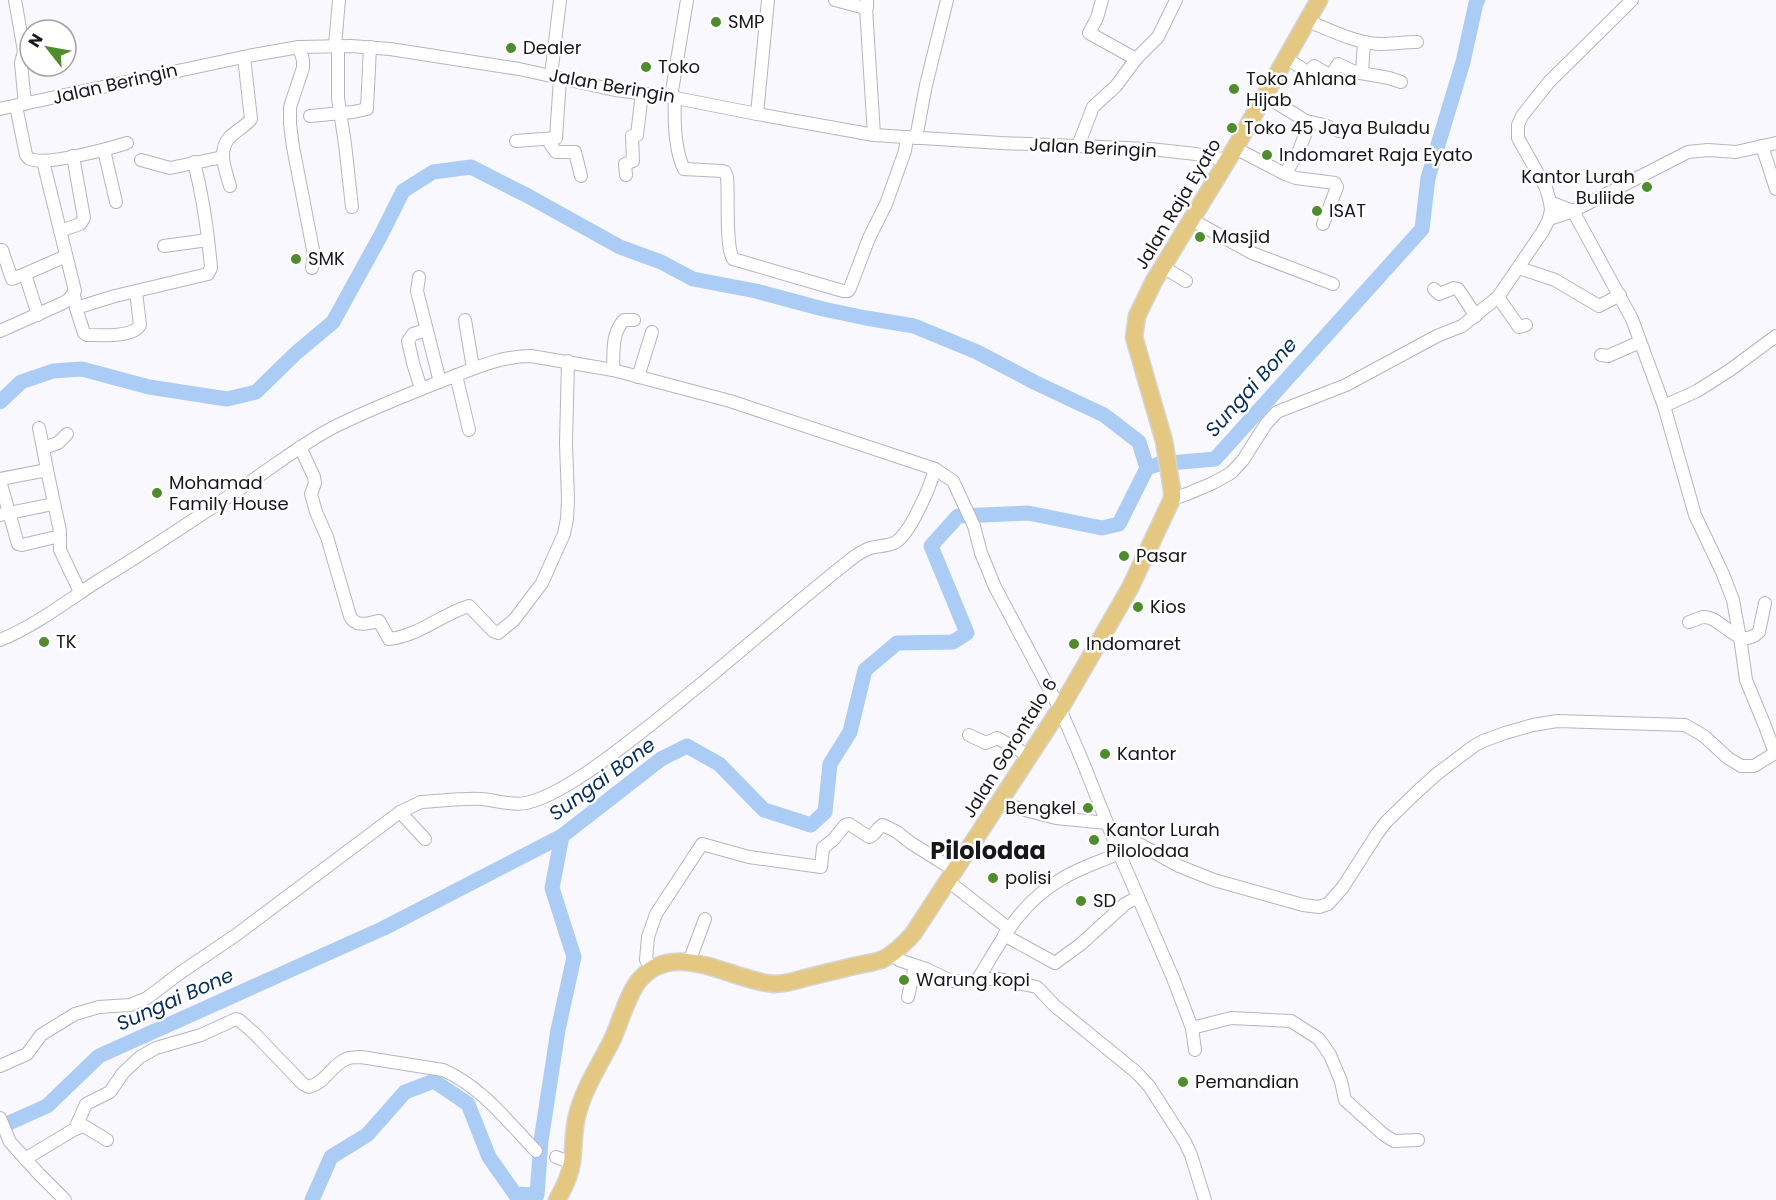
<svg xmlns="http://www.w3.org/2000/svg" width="1776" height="1200" font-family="Poppins,sans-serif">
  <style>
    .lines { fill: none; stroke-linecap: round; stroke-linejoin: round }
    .river { stroke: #abccf5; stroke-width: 15 }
    .minor-casing { stroke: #b7b4bf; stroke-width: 14 }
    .major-casing { stroke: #d5d5d6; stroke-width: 19 }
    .minor { stroke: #fff; stroke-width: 12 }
    .major { stroke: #e4c881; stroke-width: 16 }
    .poi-dot { fill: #4e8c2d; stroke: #fff; stroke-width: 2 }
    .labels { text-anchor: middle; stroke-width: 5; stroke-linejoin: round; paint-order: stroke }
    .poi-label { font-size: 18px; fill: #17161a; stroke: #fff; text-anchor: start }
    .street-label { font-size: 18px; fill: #17161a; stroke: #fff }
    .water-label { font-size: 20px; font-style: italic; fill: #062e57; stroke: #fff }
    .district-label { font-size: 24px; font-weight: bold; fill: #17161a; stroke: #fff }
  </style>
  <rect width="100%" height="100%" fill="#f9f8ff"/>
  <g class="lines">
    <!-- river -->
    <g class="river">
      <path d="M0,402L21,382L53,371L82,369L149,387L227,399L256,392L296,353L333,322L381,235L403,191L433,172L471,167L528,196L620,247L661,262L693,279L756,291L823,309L866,318L914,326L977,352L1034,382L1104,415L1139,442L1147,468"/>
      <path d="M0,1127L47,1106L99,1056L384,928L562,836L661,759L687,746L719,764L764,810L811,825L825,812L830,764L850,732L865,670L897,643L953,642L967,633L931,546L958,516L1028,513L1102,528L1119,524L1147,468L1159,464L1215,459L1422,229L1428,178L1463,62L1476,3L1478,0"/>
      <path d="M312,1200L331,1157L367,1135L405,1092L434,1081L468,1104L489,1157L515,1194L537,1195L541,1141L558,1030L574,957L552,888L562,836"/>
    </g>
    <defs>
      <g id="minor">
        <path d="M15,0L24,51L21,63L25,104"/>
        <path d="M835,0L865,8L867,7V0"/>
        <path d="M1102,0L1097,18L1089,33L1136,59"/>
        <path d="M866,8L874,135"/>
        <path d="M1308,21C1330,30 1355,43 1379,44C1392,44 1405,42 1417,42"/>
        <path d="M335,46L339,0"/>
        <path d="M338,46V98L345,144L352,207"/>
        <path d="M299,47L303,60V68L290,107V124L293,147L314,255L312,268"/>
        <path d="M1286,58L1309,73L1314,66L1331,76L1338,64L1355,72L1389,78L1401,82"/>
        <path d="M1362,73L1364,42"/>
        <path d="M551,76L560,0"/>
        <path d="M1265,96L1306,121L1324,125L1339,131"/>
        <path d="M671,97L687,0"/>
        <path d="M675,97C674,120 674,149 684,169L722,171L725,172L727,177C729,196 725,245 733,259L843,291H848L850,288L869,238L886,204L905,151L907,137"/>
        <path d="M16,106L26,155C29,159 29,159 34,160C52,164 108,149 127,143"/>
        <path d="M0,109L248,56L299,47L351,46L390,49L519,69L615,90L671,97L757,114L874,135L1001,143L1150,149L1196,154L1227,160"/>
        <path d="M757,114L768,0"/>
        <path d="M310,116L353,112L367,109L370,47"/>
        <path d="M916,138L926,85L947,0"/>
        <path d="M547,139L556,152H575L581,176"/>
        <path d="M516,141L556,138L560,79"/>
        <path d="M1078,146L1093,107L1116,86L1136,59L1158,37L1176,0"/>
        <path d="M1762,146L1776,189"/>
        <path d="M1235,148L1285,174L1296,178L1335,183L1337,187L1323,224"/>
        <path d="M104,150L116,202"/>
        <path d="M141,160L170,168L223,157"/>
        <path d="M1285,174L1298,153L1310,122"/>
        <path d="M626,175L625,164L633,161L632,136L637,135L642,93"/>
        <path d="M230,186C226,171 217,152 229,138C235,131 245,127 251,119L244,57"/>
        <path d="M1549,219L1573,211L1688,152L1708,150L1736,152L1776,143"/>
        <path d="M1192,220L1252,253L1333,284"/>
        <path d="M60,231L80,224L84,218L73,156"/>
        <path d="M164,246L208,240"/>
        <path d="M2,250L12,279L25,274"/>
        <path d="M1163,267L1186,281"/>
        <path d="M1519,268L1555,280L1599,306L1620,295"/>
        <path d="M419,277L417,291L440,382"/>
        <path d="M1434,289L1439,294L1454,288L1458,289L1476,316"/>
        <path d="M74,294L76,308L115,296L208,274L211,268C208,232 203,197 194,162"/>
        <path d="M1498,297L1519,327L1526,325"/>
        <path d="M76,308L84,333L87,335C100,335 133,338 140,325L136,292"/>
        <path d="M38,315L25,274L66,256"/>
        <path d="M465,320L473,368"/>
        <path d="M0,331L63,303L69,299L75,291L43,161"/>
        <path d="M1601,355L1608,356L1640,342"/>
        <path d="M613,370C614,352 611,334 624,320H634"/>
        <path d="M456,375L469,430"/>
        <path d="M638,377L652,332"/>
        <path d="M421,389L413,363L408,341L413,334L426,330"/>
        <path d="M1664,406L1697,391L1730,370L1776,336"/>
        <path d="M39,428L43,448"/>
        <path d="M300,447L314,477L315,483L311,494L316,512L327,537L350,616C356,628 368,623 379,621L389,639C419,636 442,614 469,606L493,631L498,633L514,620L542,583L564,534L567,519L568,499L566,443L568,361"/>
        <path d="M47,470L43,448L58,443L67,434"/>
        <path d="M0,479L47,470L60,531V550L80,592"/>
        <path d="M0,481L18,544L22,545L60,536"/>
        <path d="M1172,499L1187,494L1213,483L1231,473L1243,460L1266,424L1277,412L1346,385L1437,336L1462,326L1498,297L1543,231L1549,219L1551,210L1550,202L1546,188L1518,138V125L1522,116L1549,82L1632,0"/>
        <path d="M0,515L53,504"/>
        <path d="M1689,622C1693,621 1698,618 1703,617C1723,616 1738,652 1759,632L1765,603"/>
        <path d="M0,640C37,625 68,600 101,579C152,548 201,515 250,482C278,463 305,442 334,427C368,410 404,396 439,382C469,371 498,356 531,356L613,370L730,401L935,469L953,481L974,526L981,553L995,587L1060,709L1082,760L1119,853L1173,978L1192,1028L1195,1050"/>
        <path d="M969,735L986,743L997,738L1028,755"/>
        <path d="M998,803L1056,818L1107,823"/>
        <path d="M400,812L425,839"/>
        <path d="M1112,834L1141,845L1179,866L1214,880L1303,905L1319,907L1328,904L1343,887L1377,834L1386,822L1420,789L1438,773L1474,746L1483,741L1505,733L1533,725L1557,721L1685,725L1704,736L1728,758L1741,766H1754L1775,753L1765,726L1746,680L1741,644L1733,600L1723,574L1695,515L1664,406L1632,319L1573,211L1550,202"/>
        <path d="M948,881L1008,928"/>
        <path d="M1004,935L1055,963L1081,944L1125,904L1138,897"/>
        <path d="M892,953L899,960L926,969L951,981H972L978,979C1002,940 1019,904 1060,880C1078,868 1100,862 1119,853"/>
        <path d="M689,962L705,919"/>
        <path d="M653,968L646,960L648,937L656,914L702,844L749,857L821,867L823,848L834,839L845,825L849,824L869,837C876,835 877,827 883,825L897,832L911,843L954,870"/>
        <path d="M978,979H999L1037,987L1055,1006L1136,1072L1149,1086L1185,1142L1191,1155L1205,1200"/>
        <path d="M908,997L915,966"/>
        <path d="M1192,1028L1231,1018L1291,1021L1319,1039L1330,1055L1341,1081L1345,1100L1383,1134L1394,1141L1418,1140"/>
        <path d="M0,1066L27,1054L41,1035L75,1014L99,1007L130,1005L147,998L180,973L236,935L400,812L421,802C441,801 461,798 481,799C496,800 511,806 526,803C559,796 608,758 635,737C708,681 777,618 850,560C856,555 863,551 870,548C878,546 887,546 894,543C910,535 930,487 935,469"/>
        <path d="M0,1118L10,1142L38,1173L65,1200"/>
        <path d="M75,1129L84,1126L107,1140"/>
        <path d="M556,1157L572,1163"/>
        <path d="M25,1159L75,1129L86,1104L110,1092L123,1073L140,1057L156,1048L201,1035L236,1019L239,1020L254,1033L303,1084L309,1087C325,1083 331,1066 346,1059C350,1057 356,1057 361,1057L443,1070C481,1086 508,1122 536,1151"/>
      </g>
      <path id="major" d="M557,1200C564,1188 570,1176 572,1162C574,1147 573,1131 577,1116C583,1089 601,1063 613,1038C621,1020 626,999 637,983C672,936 731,981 774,984C784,984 795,981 805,978C821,974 838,970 854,966C863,964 872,963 881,960C893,955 904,944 913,934L1060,709L1130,588L1172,499V490L1164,441L1134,337L1137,316L1154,281L1235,148L1319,0"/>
    </defs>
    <!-- minor casing -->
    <use href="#minor" class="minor-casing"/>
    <!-- major casing -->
    <use href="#major" class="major-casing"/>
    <!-- minor -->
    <use href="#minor" class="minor"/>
    <!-- major -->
    <use href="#major" class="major"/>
  </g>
  <!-- markers -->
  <g class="poi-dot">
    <circle cx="716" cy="22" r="6"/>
    <circle cx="511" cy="48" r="6"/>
    <circle cx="646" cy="67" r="6"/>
    <circle cx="1234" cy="89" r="6"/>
    <circle cx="1232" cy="128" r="6"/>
    <circle cx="1267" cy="155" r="6"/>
    <circle cx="1647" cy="187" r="6"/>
    <circle cx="1317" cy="211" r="6"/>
    <circle cx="1200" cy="237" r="6"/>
    <circle cx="296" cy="259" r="6"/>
    <circle cx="157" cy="493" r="6"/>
    <circle cx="1124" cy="556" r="6"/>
    <circle cx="1138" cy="607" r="6"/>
    <circle cx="44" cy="642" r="6"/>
    <circle cx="1074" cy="644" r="6"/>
    <circle cx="1105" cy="754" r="6"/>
    <circle cx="1088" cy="808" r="6"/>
    <circle cx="1094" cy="840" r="6"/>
    <circle cx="993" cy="878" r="6"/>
    <circle cx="1081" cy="901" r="6"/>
    <circle cx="904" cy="980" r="6"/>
    <circle cx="1183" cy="1082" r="6"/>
  </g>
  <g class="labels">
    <!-- poi labels -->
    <g class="poi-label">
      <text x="728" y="28">SMP</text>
      <text x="523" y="54">Dealer</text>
      <text x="658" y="73">Toko</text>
      <text x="1246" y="85">Toko Ahlana<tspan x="1246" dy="21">Hijab</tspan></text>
      <text x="1244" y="134">Toko 45 Jaya Buladu</text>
      <text x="1279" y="161">Indomaret Raja Eyato</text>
      <text x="1635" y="183" text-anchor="end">Kantor Lurah<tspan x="1635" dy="21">Buliide</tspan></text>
      <text x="1329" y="217">ISAT</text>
      <text x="1212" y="243">Masjid</text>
      <text x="308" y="265">SMK</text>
      <text x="169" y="489">Mohamad<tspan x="169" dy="21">Family House</tspan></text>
      <text x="1136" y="562">Pasar</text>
      <text x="1150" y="613">Kios</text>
      <text x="56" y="648">TK</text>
      <text x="1086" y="650">Indomaret</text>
      <text x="1117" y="760">Kantor</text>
      <text x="1076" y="814" text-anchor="end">Bengkel</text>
      <text x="1106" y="836">Kantor Lurah<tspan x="1106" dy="21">Pilolodaa</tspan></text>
      <text x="1005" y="884">polisi</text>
      <text x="1093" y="907">SD</text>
      <text x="916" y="986">Warung kopi</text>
      <text x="1195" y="1088">Pemandian</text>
    </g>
    <!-- street labels -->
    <g class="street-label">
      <text transform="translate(115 84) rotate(-13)" y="6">Jalan Beringin</text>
      <text transform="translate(612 86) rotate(10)" y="6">Jalan Beringin</text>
      <text transform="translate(1093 148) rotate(3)" y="6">Jalan Beringin</text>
      <text transform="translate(1178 204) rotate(-59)" y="6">Jalan Raja Eyato</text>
      <text transform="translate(1010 748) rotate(-58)" y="6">Jalan Gorontalo 6</text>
    </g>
    <!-- water labels -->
    <g class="water-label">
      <text transform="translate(1251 387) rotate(-48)" y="7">Sungai Bone</text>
      <text transform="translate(602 779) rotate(-36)" y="7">Sungai Bone</text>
      <text transform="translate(175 999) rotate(-24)" y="7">Sungai Bone</text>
    </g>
    <!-- district labels -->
    <g class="district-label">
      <text x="988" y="859">Pilolodaa</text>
    </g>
  </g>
  <!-- north arrow -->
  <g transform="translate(48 48) rotate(301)"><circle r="28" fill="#ffffff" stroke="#a2a2a3" stroke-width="1.5"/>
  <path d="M0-4.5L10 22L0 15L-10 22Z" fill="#4e8c2d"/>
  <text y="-9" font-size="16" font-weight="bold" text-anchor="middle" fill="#17161a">N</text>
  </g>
</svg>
